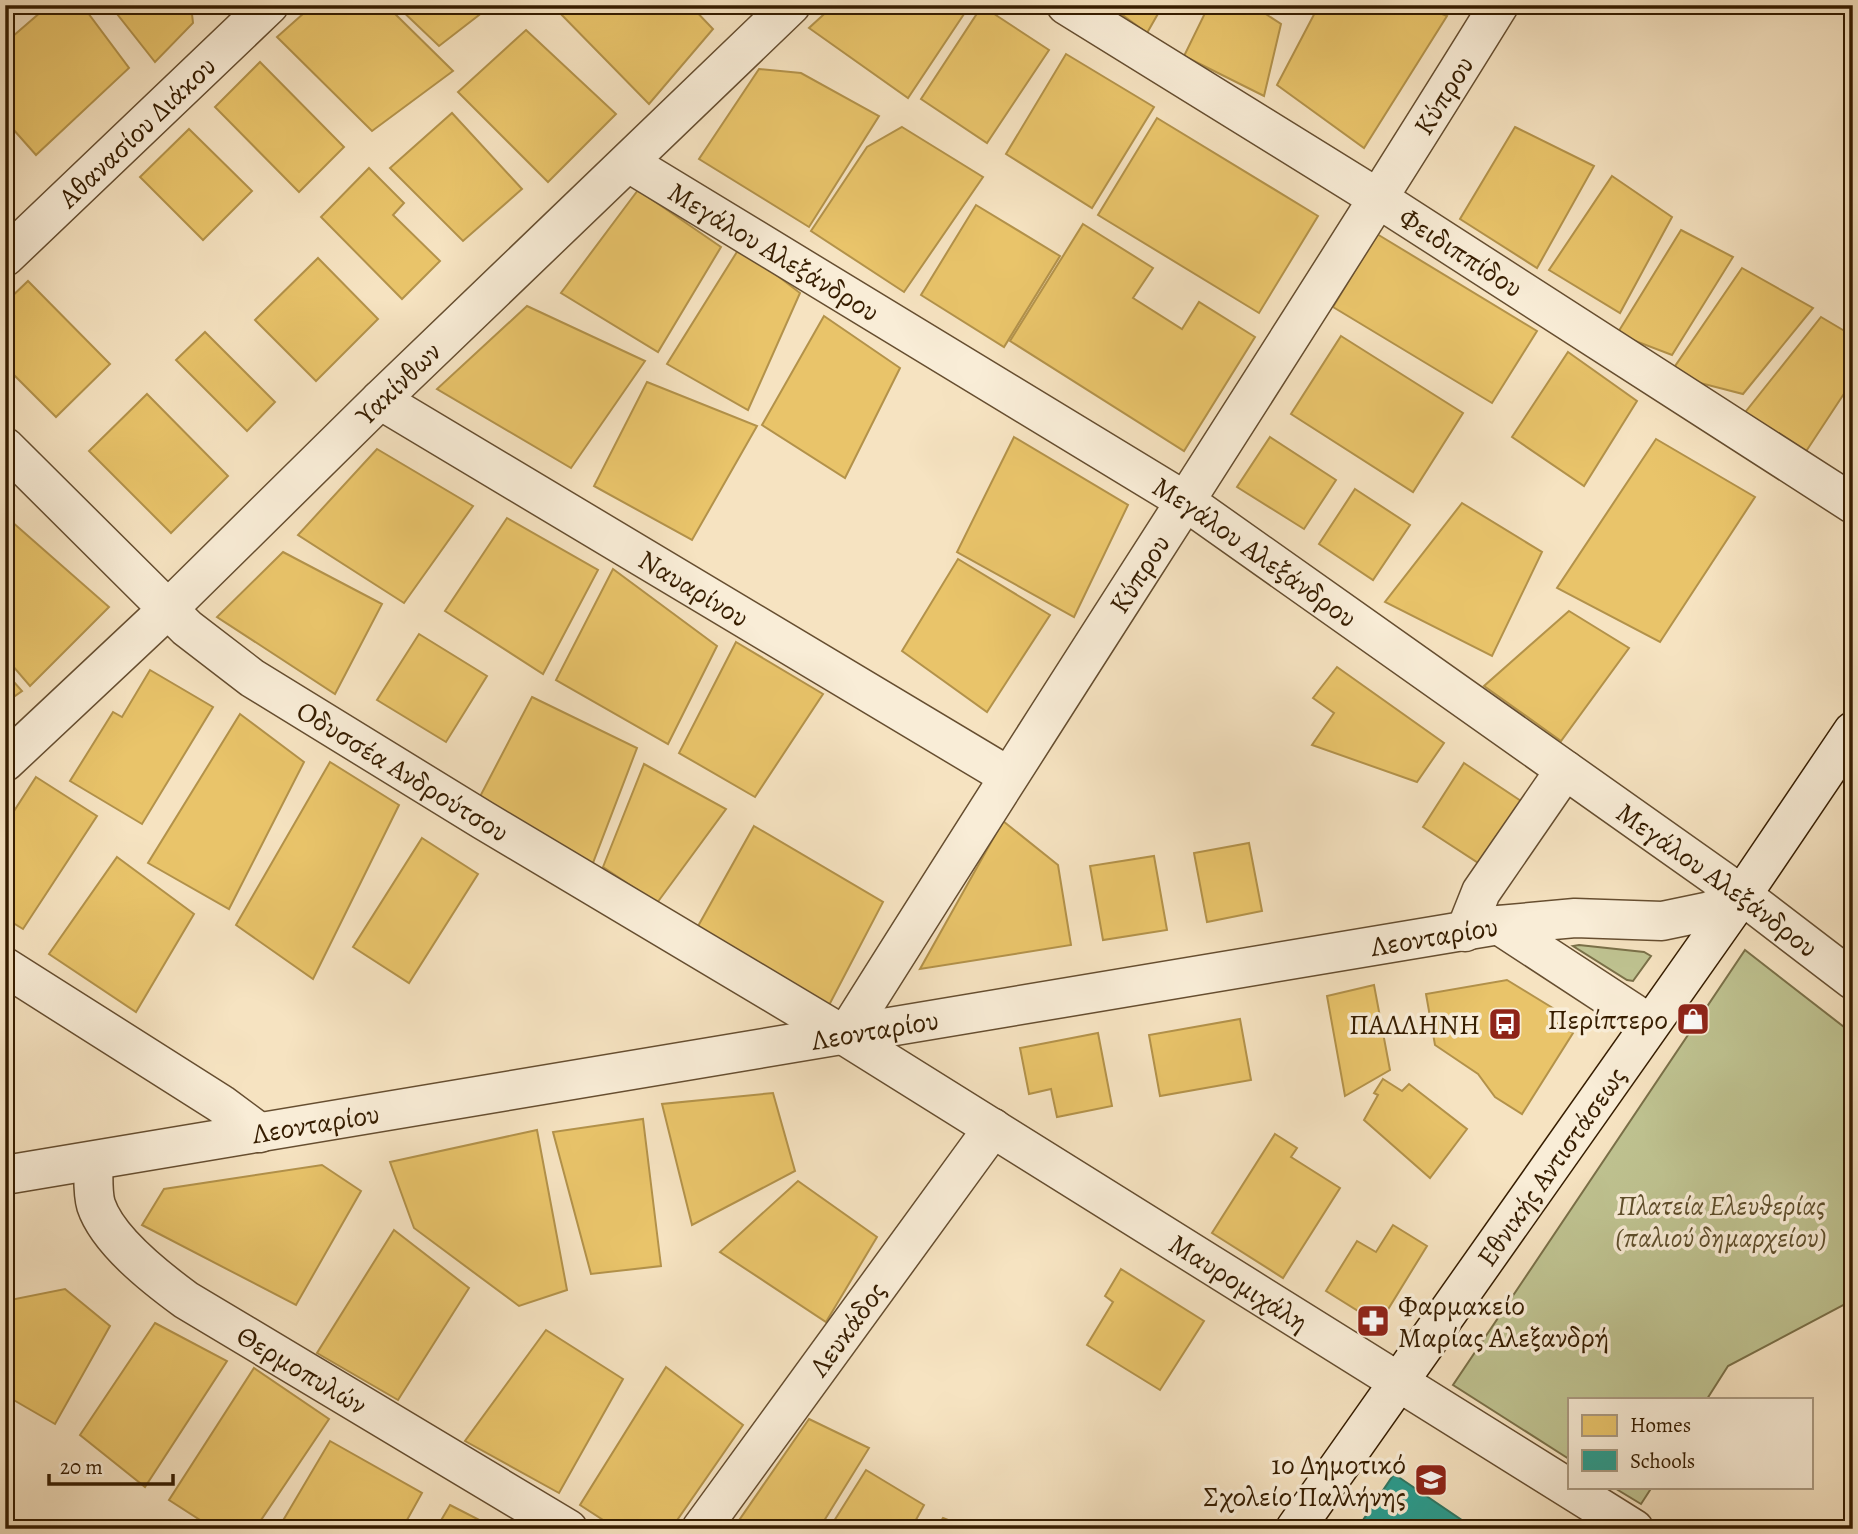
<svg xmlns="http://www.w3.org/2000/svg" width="1858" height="1534" font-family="Alegreya,serif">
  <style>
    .green { fill: #bfc391; stroke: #7a7048; stroke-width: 2 }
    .homes { fill: #e9c46a; stroke: #b3924a; stroke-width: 2 }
    .schools { fill: #2a9d8f; stroke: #2e7764; stroke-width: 2 }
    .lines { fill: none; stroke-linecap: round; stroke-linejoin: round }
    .minor-casing { stroke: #664e30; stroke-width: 41 }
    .tertiary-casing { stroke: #664e30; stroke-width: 41 }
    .secondary-casing { stroke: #361d00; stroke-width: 41 }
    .minor { stroke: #f9edd7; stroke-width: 38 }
    .tertiary { stroke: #f9edd7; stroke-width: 38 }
    .secondary { stroke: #f9edd7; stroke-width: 38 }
    .labels { text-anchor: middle; stroke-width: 7; stroke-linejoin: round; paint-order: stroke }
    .street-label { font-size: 28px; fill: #361d00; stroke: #f9edd7 }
    .poi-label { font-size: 28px; fill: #361d00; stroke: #f9edd7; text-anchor: end }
    .park-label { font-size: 28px; font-style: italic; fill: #5f4f2c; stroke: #f9edd7 }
  </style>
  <rect width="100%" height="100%" fill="#f6e3c1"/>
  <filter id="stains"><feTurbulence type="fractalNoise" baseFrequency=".00286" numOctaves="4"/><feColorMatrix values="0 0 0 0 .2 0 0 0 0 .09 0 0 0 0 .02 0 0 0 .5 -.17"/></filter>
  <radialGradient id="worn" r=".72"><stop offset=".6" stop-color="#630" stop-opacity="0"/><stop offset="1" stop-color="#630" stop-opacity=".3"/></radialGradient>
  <!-- green -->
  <g class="green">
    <path d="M1579,945L1644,952L1651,956L1633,981L1627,980L1573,946Z"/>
    <path d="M1745,950L1853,1034V1300L1728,1366L1707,1399H1569V1459L1453,1385Z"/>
    <path d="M1613,1487H1652L1641,1504Z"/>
  </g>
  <!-- homes -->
  <g class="homes">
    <path d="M49,5H82L129,68L36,155L5,120V43Z"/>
    <path d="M110,5H191L193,23L155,62Z"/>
    <path d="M313,5H386L453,71L372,131L277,37Z"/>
    <path d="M396,5H492L439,46Z"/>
    <path d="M552,5H690L713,29L649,104Z"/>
    <path d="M834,5H970L908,98L809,28Z"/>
    <path d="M1109,5H1163L1147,33Z"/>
    <path d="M1209,5H1252L1281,24L1264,96L1184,56Z"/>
    <path d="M1319,5H1420L1447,16L1364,148L1277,85Z"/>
    <path d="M982,6L1049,50L987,143L921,99Z"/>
    <path d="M526,30L616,114L548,182L458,92Z"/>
    <path d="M1066,54L1154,107L1092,208L1006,154Z"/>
    <path d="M260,62L344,147L299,192L215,107Z"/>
    <path d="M759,69L801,73L879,116L809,227L699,159Z"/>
    <path d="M452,113L522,189L463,241L390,168Z"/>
    <path d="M1157,118L1318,216L1259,313L1098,215Z"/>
    <path d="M902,127L983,177L904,292L811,231L867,147Z"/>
    <path d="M1515,127L1594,166L1537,268L1460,219Z"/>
    <path d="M189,129L252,191L203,240L140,177Z"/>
    <path d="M369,168L404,203L393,215L440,261L402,299L321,217Z"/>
    <path d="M1612,176L1672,217L1620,313L1549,270Z"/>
    <path d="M638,190L721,247L658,352L561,293Z"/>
    <path d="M976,205L1060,256L1004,347L921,295Z"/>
    <path d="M1083,224L1153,268L1133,298L1182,329L1199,302L1255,337L1184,451L1010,341Z"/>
    <path d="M1681,230L1733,257L1672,355L1617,334Z"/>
    <path d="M1377,234L1537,331L1492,403L1333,307Z"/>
    <path d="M740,247L800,293L748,410L667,364Z"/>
    <path d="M318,258L378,319L316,381L255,320Z"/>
    <path d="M1742,268L1813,308L1743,394L1669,375Z"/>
    <path d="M28,281L110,364L56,417L5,366V303Z"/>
    <path d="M527,306L645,361L571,468L437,389Z"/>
    <path d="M824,316L900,368L845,478L762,425Z"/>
    <path d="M1821,317L1853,336V380L1805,453L1743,415Z"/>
    <path d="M205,332L275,402L247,431L176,360Z"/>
    <path d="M1341,336L1463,413L1413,492L1291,414Z"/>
    <path d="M1568,352L1637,401L1584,486L1512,437Z"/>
    <path d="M647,382L757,426L692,540L594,486Z"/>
    <path d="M147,394L228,476L171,533L89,451Z"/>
    <path d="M1014,437L1128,505L1074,617L957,552Z"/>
    <path d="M1270,437L1336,480L1304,529L1237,487Z"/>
    <path d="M1656,439L1755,497L1660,642L1557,588Z"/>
    <path d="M377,449L473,506L404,603L298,535Z"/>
    <path d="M1355,489L1410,525L1373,580L1319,544Z"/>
    <path d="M1462,503L1542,552L1492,656L1385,602Z"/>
    <path d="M507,518L598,570L543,674L445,611Z"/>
    <path d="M11,521L109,607L30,686L5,657V527Z"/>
    <path d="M283,552L382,604L335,694L217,617Z"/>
    <path d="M958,559L1050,615L987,712L902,651Z"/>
    <path d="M613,569L717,646L668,744L556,680Z"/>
    <path d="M1569,611L1629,648L1561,741L1484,686Z"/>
    <path d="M419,634L487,676L446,742L377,700Z"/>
    <path d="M736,642L823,694L755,797L679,753Z"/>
    <path d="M1337,667L1444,743L1417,782L1312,745L1334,713L1313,698Z"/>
    <path d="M150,670L213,707L142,824L70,781L113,712L122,717Z"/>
    <path d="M5,672L22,691L5,703Z"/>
    <path d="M532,697L637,748L591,868L474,808Z"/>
    <path d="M240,714L304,762L229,909L148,863Z"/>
    <path d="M330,762L399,805L313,979L236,925Z"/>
    <path d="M1464,763L1524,803L1483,866L1423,827Z"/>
    <path d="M644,764L726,809L657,903L603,867Z"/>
    <path d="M36,777L97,816L23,929L5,918V825Z"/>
    <path d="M1003,821L1058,865L1071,945L920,969Z"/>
    <path d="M754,826L883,902L827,1009L697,928Z"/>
    <path d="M422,838L478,874L409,983L353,947Z"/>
    <path d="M1249,843L1262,911L1207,922L1194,853Z"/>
    <path d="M1154,856L1167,930L1103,940L1090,866Z"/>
    <path d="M117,857L194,914L136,1012L49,954Z"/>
    <path d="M1507,980L1556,1010L1550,1019L1573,1033L1522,1114L1495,1097L1478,1074L1435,1045L1426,994Z"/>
    <path d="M1374,985L1390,1070L1345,1096L1327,996Z"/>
    <path d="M1240,1019L1251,1080L1160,1096L1149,1035Z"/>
    <path d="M1098,1033L1112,1106L1057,1117L1051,1089L1029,1094L1020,1048Z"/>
    <path d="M1383,1079L1402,1091L1409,1084L1467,1129L1430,1178L1364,1120L1378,1095L1374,1093Z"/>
    <path d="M773,1093L795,1171L692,1225L662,1104Z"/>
    <path d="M643,1119L661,1266L591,1274L553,1132Z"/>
    <path d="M537,1130L567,1290L519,1306L414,1228L390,1162Z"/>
    <path d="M1275,1134L1297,1148L1291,1157L1340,1188L1283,1278L1212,1233Z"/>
    <path d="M322,1165L361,1191L296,1305L142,1225L164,1189Z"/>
    <path d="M798,1181L877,1237L826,1322L720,1252Z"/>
    <path d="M1393,1225L1427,1246L1379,1324L1326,1291L1357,1241L1376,1252Z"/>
    <path d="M394,1230L469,1288L398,1400L317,1353Z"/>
    <path d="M1121,1269L1204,1321L1160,1390L1087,1345L1113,1302L1105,1296Z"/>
    <path d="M65,1289L110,1326L55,1424L5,1395V1301Z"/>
    <path d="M155,1323L227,1361L145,1487L80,1435Z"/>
    <path d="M546,1330L623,1379L559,1493L465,1441Z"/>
    <path d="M666,1367L743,1425L671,1529H617L580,1505Z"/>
    <path d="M254,1368L329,1419L255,1529H214L169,1500Z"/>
    <path d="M809,1419L869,1448L819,1529H733Z"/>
    <path d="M330,1441L422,1493L402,1529H278Z"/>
    <path d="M866,1470L924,1505L911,1529H829Z"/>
    <path d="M450,1505L497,1529H436Z"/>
    <path d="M943,1518L971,1529H936Z"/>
  </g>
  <!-- schools -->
  <path class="schools" d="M1394,1474L1475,1529H1357Z"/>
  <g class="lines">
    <defs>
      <g id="minor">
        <path id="s1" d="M1066,5L1379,199L1853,504"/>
        <path id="s2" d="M629,163L1185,501L1742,895L1853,980"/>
        <path id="s3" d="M5,257L269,5"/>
        <path id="s4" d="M380,400L1008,776"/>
        <path id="s5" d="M5,447L187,628L252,678L483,820L845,1036L1634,1529"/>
        <path id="s6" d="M5,762L168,609L380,400L791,5"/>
        <path d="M1499,925L1650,1024"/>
        <path d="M1465,932L1481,892L1565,770"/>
        <path d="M5,967L221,1104L260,1133"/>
        <path id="s7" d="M845,1036C1061,691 1285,351 1499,5"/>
        <path id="s8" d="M93,1161C94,1174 92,1192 96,1205C108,1241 156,1278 186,1300L568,1529"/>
        <path id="s9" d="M701,1529L993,1128"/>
      </g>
      <g id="tertiary">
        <path id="s10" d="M5,1175L1499,925L1575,918L1662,921L1710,911L1742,895"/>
      </g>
      <g id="secondary">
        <path id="s11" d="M1295,1529L1742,895L1853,731"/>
      </g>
    </defs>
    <!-- minor casing -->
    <use href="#minor" class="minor-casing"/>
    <!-- tertiary casing -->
    <use href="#tertiary" class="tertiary-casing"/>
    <!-- secondary casing -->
    <use href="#secondary" class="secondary-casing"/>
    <!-- minor -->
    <use href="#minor" class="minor"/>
    <!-- tertiary -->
    <use href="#tertiary" class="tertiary"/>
    <!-- secondary -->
    <use href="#secondary" class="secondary"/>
  </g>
  <!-- icons -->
  <defs>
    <symbol id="shop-square" viewBox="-11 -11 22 22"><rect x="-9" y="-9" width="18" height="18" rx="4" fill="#8f2418" stroke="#f9edd7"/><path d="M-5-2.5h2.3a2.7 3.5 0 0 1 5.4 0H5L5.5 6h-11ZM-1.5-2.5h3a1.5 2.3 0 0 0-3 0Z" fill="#fff"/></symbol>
    <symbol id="bus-square" viewBox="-11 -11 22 22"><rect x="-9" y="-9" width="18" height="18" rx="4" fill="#8f2418" stroke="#f9edd7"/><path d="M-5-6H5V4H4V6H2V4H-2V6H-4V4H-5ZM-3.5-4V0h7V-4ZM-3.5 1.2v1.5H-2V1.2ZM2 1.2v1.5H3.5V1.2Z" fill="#fff"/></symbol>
    <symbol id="pharmacy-square" viewBox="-11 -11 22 22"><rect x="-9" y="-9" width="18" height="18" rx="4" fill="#8f2418" stroke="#f9edd7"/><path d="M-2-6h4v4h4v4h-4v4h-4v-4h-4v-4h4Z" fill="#fff"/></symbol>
    <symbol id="school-square" viewBox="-11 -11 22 22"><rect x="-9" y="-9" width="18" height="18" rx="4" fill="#8f2418" stroke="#f9edd7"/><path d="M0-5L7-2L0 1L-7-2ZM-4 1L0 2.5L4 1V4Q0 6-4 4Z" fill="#fff"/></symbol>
  </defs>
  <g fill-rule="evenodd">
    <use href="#shop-square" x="1674" y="1000" width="38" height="38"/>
    <use href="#bus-square" x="1486" y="1005" width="38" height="38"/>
    <use href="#pharmacy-square" x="1354" y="1302" width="38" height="38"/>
    <use href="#school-square" x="1412" y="1461" width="38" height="38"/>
  </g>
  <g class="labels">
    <!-- street labels -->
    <g class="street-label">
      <text dy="10" stroke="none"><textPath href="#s7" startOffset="1115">Κύπρου</textPath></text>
      <text dy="10" stroke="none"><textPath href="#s3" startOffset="182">Αθανασίου Διάκου</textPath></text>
      <text dy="10" stroke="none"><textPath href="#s2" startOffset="170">Μεγάλου Αλεξάνδρου</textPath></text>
      <text dy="10" stroke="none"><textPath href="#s1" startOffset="466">Φειδιππίδου</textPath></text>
      <text dy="10" stroke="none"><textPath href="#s6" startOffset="546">Υακίνθων</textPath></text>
      <text dy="10" stroke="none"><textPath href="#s2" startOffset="737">Μεγάλου Αλεξάνδρου</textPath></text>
      <text dy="10" stroke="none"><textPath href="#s7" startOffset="548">Κύπρου</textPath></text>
      <text dy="10" stroke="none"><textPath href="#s4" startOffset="366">Ναυαρίνου</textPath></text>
      <text dy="10" stroke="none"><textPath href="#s5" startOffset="516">Οδυσσέα Ανδρούτσου</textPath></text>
      <text dy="10" stroke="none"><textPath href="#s2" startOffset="1304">Μεγάλου Αλεξάνδρου</textPath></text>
      <text dy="10" stroke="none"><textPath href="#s10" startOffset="1449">Λεονταρίου</textPath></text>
      <text dy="10" stroke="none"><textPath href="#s10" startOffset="882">Λεονταρίου</textPath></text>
      <text dy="10" stroke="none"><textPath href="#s10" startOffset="315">Λεονταρίου</textPath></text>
      <text dy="10" stroke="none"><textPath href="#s11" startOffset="444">Εθνικής Αντιστάσεως</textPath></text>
      <text dy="10" stroke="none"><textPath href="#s5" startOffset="1496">Μαυρομιχάλη</textPath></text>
      <text dy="10" stroke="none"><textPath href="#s9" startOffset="248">Λευκάδος</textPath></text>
      <text dy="10" stroke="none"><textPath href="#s8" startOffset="312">Θερμοπυλών</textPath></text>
    </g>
    <!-- poi labels -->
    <g class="poi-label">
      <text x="1668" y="1029">Περίπτερο</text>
      <text x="1480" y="1034">ΠΑΛΛΗΝΗ</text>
      <text x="1398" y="1315" text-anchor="start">Φαρμακείο<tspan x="1398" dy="32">Μαρίας Αλεξανδρή</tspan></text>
      <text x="1406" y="1474">1ο Δημοτικό<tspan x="1406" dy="32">Σχολείο Παλλήνης</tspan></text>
    </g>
    <!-- park labels -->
    <g class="park-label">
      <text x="1721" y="1215">Πλατεία Ελευθερίας<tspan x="1721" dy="32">(παλιού δημαρχείου)</tspan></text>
    </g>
  </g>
  <!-- margin -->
  <rect width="1858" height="1534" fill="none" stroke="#f6e3c1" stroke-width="28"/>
  <rect x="7" y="7" width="1844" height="1520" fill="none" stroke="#361d00" stroke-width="3.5"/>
  <rect x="14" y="14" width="1830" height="1506" fill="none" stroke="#361d00" stroke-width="2"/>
  <!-- legend -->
  <rect x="1568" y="1398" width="245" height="91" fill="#f9edd7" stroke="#ab9a81" stroke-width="2"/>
  <rect x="1582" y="1415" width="35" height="21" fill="#e9c46a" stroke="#ab9a81" stroke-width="2"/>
  <text x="1630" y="1432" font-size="21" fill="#361d00">Homes</text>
  <rect x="1582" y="1450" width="35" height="21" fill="#2a9d8f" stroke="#ab9a81" stroke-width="2"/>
  <text x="1630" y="1468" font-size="21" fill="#361d00">Schools</text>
  <!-- scale -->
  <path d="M49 1474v10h124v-10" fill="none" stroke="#361d00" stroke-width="3.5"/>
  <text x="60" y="1474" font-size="21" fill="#361d00" stroke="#f9edd7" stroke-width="5" paint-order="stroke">20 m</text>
  <rect width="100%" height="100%" filter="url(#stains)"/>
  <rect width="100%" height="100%" fill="url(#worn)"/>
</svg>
